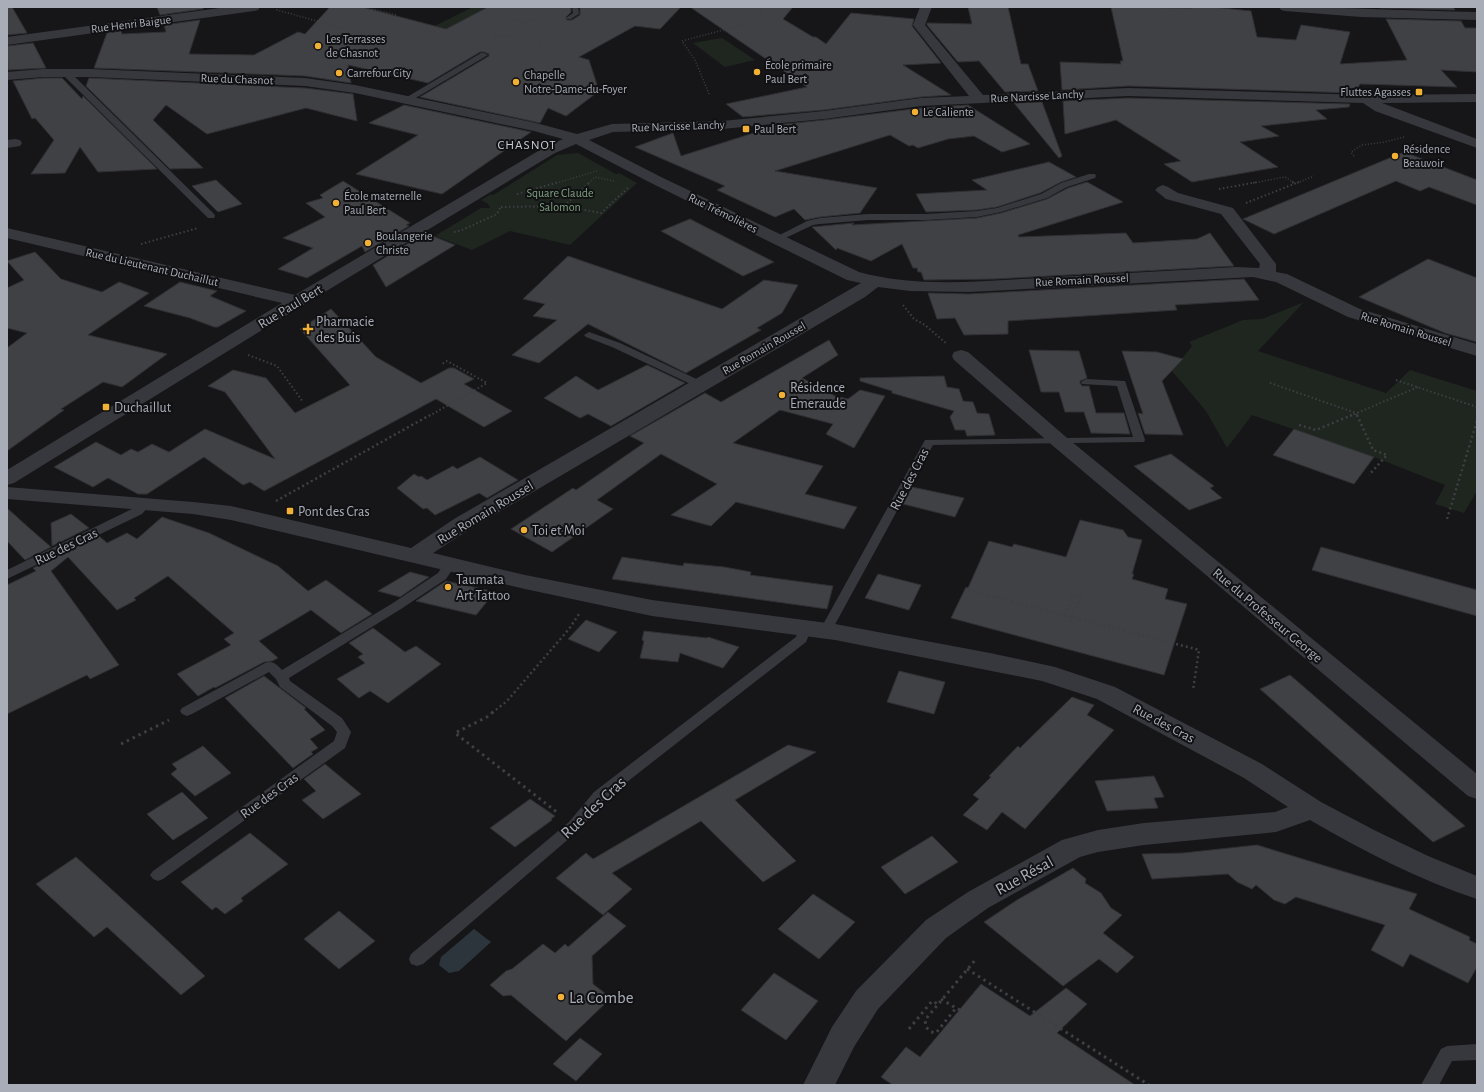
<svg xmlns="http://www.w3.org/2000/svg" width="1484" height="1092" font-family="'Alegreya Sans',sans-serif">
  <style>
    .green { fill: #1e261f }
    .water { fill: #2c353c }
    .building { fill: #404145; stroke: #303034 }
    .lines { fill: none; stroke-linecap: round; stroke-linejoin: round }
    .path-far3 { stroke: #3d3f44; stroke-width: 1.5; stroke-dasharray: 1 2; stroke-linecap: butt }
    .path-far2 { stroke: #3d3f44; stroke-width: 2; stroke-dasharray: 1.5 2.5; stroke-linecap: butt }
    .path-far1 { stroke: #3d3f44; stroke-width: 2.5; stroke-dasharray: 2 3; stroke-linecap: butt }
    .path { stroke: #3d3f44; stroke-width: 3; stroke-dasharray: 2.5 4; stroke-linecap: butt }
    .service { fill: #37383d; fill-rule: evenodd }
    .minor { fill: #37383d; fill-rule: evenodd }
    .poi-dot { fill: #f2b134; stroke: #111113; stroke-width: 1.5 }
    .labels { text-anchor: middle; stroke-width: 4; stroke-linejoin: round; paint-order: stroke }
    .far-street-label { font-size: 12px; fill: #a8adb8; stroke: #111113 }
    .far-poi-label { font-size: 12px; fill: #a8adb8; stroke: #111113; text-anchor: start }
    .far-park-label { font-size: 12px; fill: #7fa381; stroke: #111113 }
    .far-quarter-label { font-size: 13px; letter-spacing: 1px; fill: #c9ccd4; stroke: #111113 }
    .street-label { font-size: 14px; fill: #a8adb8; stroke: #111113 }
    .poi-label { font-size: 14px; fill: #a8adb8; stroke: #111113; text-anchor: start }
    .near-street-label { font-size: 17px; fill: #a8adb8; stroke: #111113 }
    .near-poi-label { font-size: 17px; fill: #a8adb8; stroke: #111113; text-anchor: start }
  </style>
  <rect width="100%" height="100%" fill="#161618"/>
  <!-- green -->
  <g class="green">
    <path d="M473,7H488L434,35L423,32Z"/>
    <path d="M722,38L755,60L725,67L693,43Z"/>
    <path d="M578,153L616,174L619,173L637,183L570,245L510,231L472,250L435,236L481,208H490L488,204L481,200L491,194L493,195L557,155Z"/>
    <path d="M1304,302L1258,351L1386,393L1410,370L1477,391V491L1464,513L1435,504L1445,485L1374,457L1252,415L1227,448L1206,411L1172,371L1192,346L1189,342L1243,320L1262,319Z"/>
  </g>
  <!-- water -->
  <path class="water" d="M474,929L491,942L459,971L449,973L439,965L441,957Z"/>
  <!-- building -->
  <g class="building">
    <path d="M7,7H12L27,33L7,35Z"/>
    <path d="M157,7H204L203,9L160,15Z"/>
    <path d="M330,7H362L446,29L488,7H571V12L566,17L567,20H572L580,15V7H681L660,29L635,26L579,57L589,60L599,91L566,116L548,108L540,123L420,97L489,56V54L484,52H480L428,83L348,65L351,83L305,76L94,68L107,33L121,31L122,34L166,32L164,25L200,20L189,54L254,55L298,32L305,34Z"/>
    <path d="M690,7H793L783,19L813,37H816L826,44L851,13L914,19L912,26L941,63L903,65L951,95L921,97L824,110L743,117L726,104L807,87Z"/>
    <path d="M968,7H1008L1021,64H1028L1038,91L1005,92L979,61L958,62L927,25V23L972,24Z"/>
    <path d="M1111,7L1192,8L1191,7H1213L1251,11L1257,37L1296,40L1301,25L1350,32L1340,64L1407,60L1386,19L1461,21L1465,28H1477V72L1441,70L1457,87L1360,84L1355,93L1128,86L1062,90L1060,62L1121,64L1120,61H1123Z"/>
    <path d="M1379,7H1453L1455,10L1380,8Z"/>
    <path d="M33,43L46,68L8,70L7,46Z"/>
    <path d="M43,78H62L82,99L83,96L157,169L98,172L80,147L65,173L31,174L54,140L35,118L32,119L13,81Z"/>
    <path d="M89,78L305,88L353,94L357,121L306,108L207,134L166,105L153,120L203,168L170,169L86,86Z"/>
    <path d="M1128,98L1350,104L1349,107L1316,110L1327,119L1261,126L1279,136L1240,142L1278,167L1192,182L1164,164L1181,161L1116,120L1065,134L1063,101Z"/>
    <path d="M1042,102L1062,156L1059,158L1014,103Z"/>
    <path d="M404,105L531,132L442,194L356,174L418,135L369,123Z"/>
    <path d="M968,105L1030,144L1002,152L974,136L948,139L918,148L913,145L909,146L890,135L775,171L877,188L860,213L820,217L805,220L794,209L775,217L717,190L725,186L635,147L673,133L681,156L760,131L756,127L824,120L921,108Z"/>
    <path d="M1404,152L1477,180V205L1429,187L1420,191L1396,181L1274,234L1243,219Z"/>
    <path d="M1049,162L1076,177L1061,182L1040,193L997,207L977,210L926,212L916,194L987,190L972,180Z"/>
    <path d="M216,180L242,204L218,212L192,186Z"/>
    <path d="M343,181L410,223L406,225L409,226L365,252L362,246L307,278L278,269L313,248L283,238L325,217L306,203L323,198L320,195Z"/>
    <path d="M1087,182L1123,202L1018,235L1019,237L1126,233L1133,243L1197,239L1210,233L1234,266L994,279L924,280L921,272H918L917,268H913L902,244L871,261L837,248L836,250L812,227L854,223L852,225L977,218L1001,213L1047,199L1068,188Z"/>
    <path d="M690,219L774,262L743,276L661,231Z"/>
    <path d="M425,233L455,245L386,287L373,265Z"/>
    <path d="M35,252L61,279L102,292L119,282L149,293L88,335L167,354L122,387L103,382L61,409L64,410L7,451V348L27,333L7,328V288L24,280L7,261Z"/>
    <path d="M568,256L722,309L764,280L798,285L782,313L757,328L761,330L686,373L588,324L539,363L512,355L557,320L533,316L545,304L523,299Z"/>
    <path d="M1428,259L1477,278V342L1445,333L1359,297Z"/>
    <path d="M1244,279L1259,300L1175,305L1177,310L1008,321V334L964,335L955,318L937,319L928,293L969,294Z"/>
    <path d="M180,282L217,291L210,296L246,311L218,327H214L190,318L144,306Z"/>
    <path d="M331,309L376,357L421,383L449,368H454L474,379L464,384L512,411L484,427L436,399L264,491L250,482L243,485L204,457L147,494H138L108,478L93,487L54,467L96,442L121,455L131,449L138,452L152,444L169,452L205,429L275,459L225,392L208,386L233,370L266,378L295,413L350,385L300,329Z"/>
    <path d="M829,340L838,355L802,378L835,396L848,399L860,390L885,396L854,448L826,434L833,424L780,410L733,443L823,466L805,494L857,507L844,529L736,502L711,526L671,515L717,484L661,454L597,500L613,509L552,552L511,529L573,488L576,490L644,443L630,436L705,393L721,402Z"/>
    <path d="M1029,350L1079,351L1087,378L1080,381V383L1082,386H1089L1096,413H1124L1130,434L1091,433L1084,412H1065L1059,392H1041Z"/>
    <path d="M1122,351L1157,352L1183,359L1162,381L1183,435L1145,434L1138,413L1143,414Z"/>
    <path d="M647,365L685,383L611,426L588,414L580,418L544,398L576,376L598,390Z"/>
    <path d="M944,376L947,387L959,389L963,401L973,402L977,413L989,414L995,435L967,436L965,430H955L950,417L954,411L892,393V391L860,381V378Z"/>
    <path d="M1294,429L1374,457L1354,484L1273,455Z"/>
    <path d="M1171,454L1214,486L1210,488L1222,498L1189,510L1134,466Z"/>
    <path d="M480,457L518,480L487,498L479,493L435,515L427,508L423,509L397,488L414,474L419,477L421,476L427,480L453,466L457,469Z"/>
    <path d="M912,487L964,498L955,517L903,504Z"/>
    <path d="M7,508L28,527L51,547L25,560L7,541Z"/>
    <path d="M71,514L89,528L52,546L51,523Z"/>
    <path d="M162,517L209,533L278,566L308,591L326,580L372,614L341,633L311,610L259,641L278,658L272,661L264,662L215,688L214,687L198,696L177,674L231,645L224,639L234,633L168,576L134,598L136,600L117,610L68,557L51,571L119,665L90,679L87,675L7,714V585L36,571L33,568L99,536L107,543L127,533L137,539Z"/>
    <path d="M1080,520L1123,530L1128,537L1142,540L1132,574H1134L1132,579L1168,589L1165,599L1187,604L1164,675L951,618L966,587L968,588L989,541L1012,547L1014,544L1066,557Z"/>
    <path d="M1321,547L1477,590V616L1312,570Z"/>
    <path d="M622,557L683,566L684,563L724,567L751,572L750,575L833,586L827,609L612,579Z"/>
    <path d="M410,572L429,577L400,597L378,591Z"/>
    <path d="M878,574L921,585L909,610L865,598Z"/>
    <path d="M446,581L473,587L495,592L476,615L416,601Z"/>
    <path d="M586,620L617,632L599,652L568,639Z"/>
    <path d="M373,628L405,652L416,646L441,664L388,703L370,691L359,698L337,679L365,663L358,657L363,654L349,643Z"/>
    <path d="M644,631L707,638L708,637L739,647L723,668L680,653L678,662L640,658L644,641L642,640Z"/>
    <path d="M899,671L945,682L934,714L887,702Z"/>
    <path d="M1290,675L1465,826L1433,842L1260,689Z"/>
    <path d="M264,676L306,708L304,709L325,730L310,739L318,748L311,752L313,754L293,768L225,698Z"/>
    <path d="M1072,697L1094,705L1087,715L1114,730L1025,829L1002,812L987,830L963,815L979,799L973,795L991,777L989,776L1018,746L1020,748Z"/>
    <path d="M788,745L816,752L735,800L796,861L763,882L701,821L612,873L632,889L603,915L556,878L586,853L593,859Z"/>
    <path d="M203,746L231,773L195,796L171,774L177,769L172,764Z"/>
    <path d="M325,764L361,794L323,819L302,800L316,791L304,779Z"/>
    <path d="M1154,776L1164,797L1154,798L1158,808L1107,811L1095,781Z"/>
    <path d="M182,792L208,818L173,840L147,814Z"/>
    <path d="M530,799L555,816L551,819L552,820L515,847L490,828Z"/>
    <path d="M250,833L288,864L241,898L243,901L225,914L216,907L212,910L181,882Z"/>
    <path d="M932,836L958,862L905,894L881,867Z"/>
    <path d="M1257,845L1417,894L1409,909L1470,937L1469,940L1477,944V967L1468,983L1410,954L1403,967L1371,950L1385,925L1296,897L1285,904L1274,900L1256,885L1252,889L1237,882L1228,874L1152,879L1142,854L1183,853Z"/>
    <path d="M76,857L154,928L205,976L181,995L107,927L94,937L36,884Z"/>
    <path d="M1073,868L1086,879L1085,883L1101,893L1111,908L1122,915L1103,933L1134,957L1117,973L1099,959L1063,986L984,922L1017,900Z"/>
    <path d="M813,894L855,922L819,959L778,929Z"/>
    <path d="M339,911L375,941L339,969L304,939Z"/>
    <path d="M608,912L626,926L592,956L593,984L611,998L566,1041L511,995L503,996L490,985L506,971L512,969L543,944L555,953L565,944L568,947Z"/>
    <path d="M774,973L818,1001L786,1040L741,1010Z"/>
    <path d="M981,984L1030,1016L1066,988L1087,1004L1057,1033L1135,1085H893L881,1077L906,1047L920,1057Z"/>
    <path d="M580,1038L602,1054L576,1081L553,1064Z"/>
  </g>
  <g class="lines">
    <!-- path-far3 -->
    <g class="path-far3">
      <path d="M279,7L277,10L364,34"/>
      <path d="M372,7L371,9L397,15"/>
      <path d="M496,30L515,20L526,23L547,13"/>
      <path d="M490,33L498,35"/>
      <path d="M520,40H532L542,44L540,48L532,50H501L509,44Z"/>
      <path d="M493,42L494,38C503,34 510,34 518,40"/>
      <path d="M342,45L364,34"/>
      <path d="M309,64L325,55"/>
      <path d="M709,94L695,60L682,41L753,22L764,7"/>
      <path d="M1435,150L1446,154"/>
      <path d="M1354,156L1351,152L1362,145L1385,142L1404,137"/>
      <path d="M556,183L597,171"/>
      <path d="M589,183L595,177L614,181"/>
      <path d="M1253,183L1285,177L1294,183"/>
      <path d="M1297,183L1314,176"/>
    </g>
    <!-- path-far2 -->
    <g class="path-far2">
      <path d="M1292,182L1294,183"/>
      <path d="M1219,189L1258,182"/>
      <path d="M517,194L559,182"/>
      <path d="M1246,203L1299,182"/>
      <path d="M564,206L590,182"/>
      <path d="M501,207L564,206L601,213L629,187"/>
      <path d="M454,232L460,231L497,214L501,206"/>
      <path d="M141,244L198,228"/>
      <path d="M903,305L914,319L925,325L947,344"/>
      <path d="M248,355L277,366L303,402"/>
      <path d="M1396,380L1477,407"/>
      <path d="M1270,383L1356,413L1357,416"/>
      <path d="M429,416L487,383L447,361L442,364"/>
      <path d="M1350,416L1418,387"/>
    </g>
    <!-- path-far1 -->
    <g class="path-far1">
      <path d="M1357,415L1373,450L1387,455L1369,475"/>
      <path d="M1299,425L1316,430L1352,415"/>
      <path d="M276,501L430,415"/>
      <path d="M1447,519L1477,421"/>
      <path d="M968,590L1199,650L1193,690"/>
      <path d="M1065,615L1073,595L1081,597L1070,622"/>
      <path d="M492,713L507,701L569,629L579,614"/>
    </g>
    <!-- path -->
    <g class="path">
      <path d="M493,712L487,717L455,733L558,813"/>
      <path d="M121,744L169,720"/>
      <path d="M967,969L1149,1085"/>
      <path d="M941,999L956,1008"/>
      <path d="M960,1010L956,1008L936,1033L931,1032L926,1027L925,1020L976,959"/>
      <path d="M909,1029L932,1001L938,1004"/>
    </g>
    <!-- service -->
    <g class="service">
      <path d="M572,7H578L579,14L571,19H567V17L573,13Z"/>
      <path d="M481,53H484L488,55L409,102H406L402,100Z"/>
      <path d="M63,71H69L214,214L215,216L214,218H208L63,75Z"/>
      <path d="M1089,174H1095L1096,176L1095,178L1067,187L1047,198L1001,212L977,217L926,220H868L820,224L813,225L779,241L776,242L772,239L807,221L820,218L868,214H926L977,211L997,208L1041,194L1061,183Z"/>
      <path d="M589,332L620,343L705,383L706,385L701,388L697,387L612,347L586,337L584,335Z"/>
      <path d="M1086,379L1125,381L1145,440L1144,442L933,445L832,630L831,633L826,634L821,633L820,630L925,440L1133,437L1117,386L1082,384L1081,382Z"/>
      <path d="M145,500L149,502L151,504L142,514L7,579V570L134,508L141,502Z"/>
      <path d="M450,560L454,561L456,564L446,579L401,609L289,678L290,681L342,718L351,732L345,748L163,879L158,881L153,879L150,875L153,871L334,741L337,732L332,726L280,687L276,679L269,672L192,714L187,716L182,714L180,711L182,708L265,663C273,660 277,665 282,670L393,603L438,573L446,561Z"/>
      <path d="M806,623L811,624L812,627L806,642L604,800L579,830L423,964L417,966L411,964L409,959L411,954L569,822L594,792L796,637L801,624Z"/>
      <path d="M1477,1044V1060L1452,1061L1439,1085H1421L1441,1049L1447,1046Z"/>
    </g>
    <!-- minor -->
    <g class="minor">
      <path d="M227,7H260L258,10L254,11L7,45V37Z"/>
      <path d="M920,7H932L925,25L983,95L1128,88L1366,95L1477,94V102L1382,103L1477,139V148L1375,111L1363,103L1128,96L921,106L824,119L722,129L613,132L589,140L659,176L859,272C917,288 980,281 1040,278C1105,274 1171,271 1236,267L1259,268L1260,264L1221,214L1166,199L1155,190L1158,187L1163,185L1168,187L1178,193L1233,208L1276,264V272L1287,274L1360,309L1477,344V356L1348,317L1276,282L1253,277L969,292L910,291L878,287L865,297L470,529L433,553L525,575L652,600L835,624L990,653L1055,667L1115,687L1262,764L1321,802L1374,830L1428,856L1477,876V899C1419,880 1363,851 1310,820L1276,832L1144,845L1098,852L1080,857L988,908L946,938L878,1009L854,1047L835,1085H803L832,1027L856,991L926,920L968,892L1062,840L1098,830L1144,823L1275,812L1288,807L1244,778L1097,699L1042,681L835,640L652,616L525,589L231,520L193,514L7,499V487L193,502L231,506L411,548L454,519L861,283L847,280L649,182L576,144L555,153L280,319L14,483L7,485V470L282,303L7,238V228L295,295L545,147L563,139L534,131L355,93L305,86L90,77H43L7,80V72L43,69H90L305,78L355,85L536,123L577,134L612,124L722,121L824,111L921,98L969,96L913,25Z"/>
      <path d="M1279,7C1345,7 1411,11 1477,12V20L1361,17L1285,11L1281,10Z"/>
      <path d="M15,139L20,140L22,143L20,146L7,148V140Z"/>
      <path d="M961,350L968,352L1066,437L1477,774V799L1468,796L1052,445L954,360L952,356L954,352Z"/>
    </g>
  </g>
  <!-- markers -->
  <g class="poi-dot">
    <circle cx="318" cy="46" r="4"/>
    <circle cx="757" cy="72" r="4"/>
    <circle cx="339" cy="73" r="4"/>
    <circle cx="516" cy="82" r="4"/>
    <rect x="1415" y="88" width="8" height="8" rx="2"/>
    <circle cx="915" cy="112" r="4"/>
    <rect x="742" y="125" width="8" height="8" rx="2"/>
    <circle cx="1395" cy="156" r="4"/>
    <circle cx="336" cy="203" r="4"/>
    <circle cx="368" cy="243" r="4"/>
    <path d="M306 323h4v4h4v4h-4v4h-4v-4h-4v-4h4z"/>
    <circle cx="782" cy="395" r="4"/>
    <rect x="102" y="403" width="8" height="8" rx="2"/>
    <rect x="286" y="507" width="8" height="8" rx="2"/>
    <circle cx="524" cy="530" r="4"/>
    <circle cx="448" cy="587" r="4"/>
    <circle cx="561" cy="997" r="4"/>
  </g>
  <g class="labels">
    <!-- far-street labels -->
    <g class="far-street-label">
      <text transform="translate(131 24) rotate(-7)" y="4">Rue Henri Baigue</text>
      <text transform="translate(237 79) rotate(2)" y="4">Rue du Chasnot</text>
      <text transform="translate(1037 96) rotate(-3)" y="4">Rue Narcisse Lanchy</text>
      <text transform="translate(678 126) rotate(-2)" y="4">Rue Narcisse Lanchy</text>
      <text transform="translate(723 213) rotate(26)" y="4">Rue Trémolières</text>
      <text transform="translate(152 267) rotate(13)" y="4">Rue du Lieutenant Duchaillut</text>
      <text transform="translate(1082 280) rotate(-3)" y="4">Rue Romain Roussel</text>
      <text transform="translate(1406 329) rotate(17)" y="4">Rue Romain Roussel</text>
      <text transform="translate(764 348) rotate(-30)" y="4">Rue Romain Roussel</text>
    </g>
    <!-- far-poi labels -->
    <g class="far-poi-label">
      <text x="326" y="43">Les Terrasses<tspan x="326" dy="14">de Chasnot</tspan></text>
      <text x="765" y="69">École primaire<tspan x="765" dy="14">Paul Bert</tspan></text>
      <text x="347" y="77">Carrefour City</text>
      <text x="524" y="79">Chapelle<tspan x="524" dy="14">Notre-Dame-du-Foyer</tspan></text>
      <text x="1411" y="96" text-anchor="end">Fluttes Agasses</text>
      <text x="923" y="116">Le Caliente</text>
      <text x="754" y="133">Paul Bert</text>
      <text x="1403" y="153">Résidence<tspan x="1403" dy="14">Beauvoir</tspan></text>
      <text x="344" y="200">École maternelle<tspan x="344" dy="14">Paul Bert</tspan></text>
      <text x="376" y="240">Boulangerie<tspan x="376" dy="14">Christe</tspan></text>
    </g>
    <!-- far-park labels -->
    <g class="far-park-label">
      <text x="560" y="197">Square Claude<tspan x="560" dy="14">Salomon</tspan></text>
    </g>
    <!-- far-quarter labels -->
    <g class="far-quarter-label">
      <text x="527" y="149">CHASNOT</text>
    </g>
    <!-- street labels -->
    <g class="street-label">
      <text transform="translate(290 306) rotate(-31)" y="5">Rue Paul Bert</text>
      <text transform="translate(909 479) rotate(-62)" y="5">Rue des Cras</text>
      <text transform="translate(485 512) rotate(-31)" y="5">Rue Romain Roussel</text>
      <text transform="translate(66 546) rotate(-26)" y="5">Rue des Cras</text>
      <text transform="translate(1268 615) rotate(40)" y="5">Rue du Professeur George</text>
      <text transform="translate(1164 723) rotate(28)" y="5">Rue des Cras</text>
      <text transform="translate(269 795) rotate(-36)" y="5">Rue des Cras</text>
    </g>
    <!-- poi labels -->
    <g class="poi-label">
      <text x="316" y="326">Pharmacie<tspan x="316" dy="16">des Buis</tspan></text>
      <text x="790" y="392">Résidence<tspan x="790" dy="16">Emeraude</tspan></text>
      <text x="114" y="412">Duchaillut</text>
      <text x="298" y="516">Pont des Cras</text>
      <text x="532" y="535">Toi et Moi</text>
      <text x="456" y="584">Taumata<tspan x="456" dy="16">Art Tattoo</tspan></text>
    </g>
    <!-- near-street labels -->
    <g class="near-street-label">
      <text transform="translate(593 807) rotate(-43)" y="6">Rue des Cras</text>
      <text transform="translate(1024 875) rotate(-29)" y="6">Rue Résal</text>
    </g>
    <!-- near-poi labels -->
    <g class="near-poi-label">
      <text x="569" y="1003">La Combe</text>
    </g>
  </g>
  <!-- border -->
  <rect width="1484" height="1092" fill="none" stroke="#a8adb8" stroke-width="16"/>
</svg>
